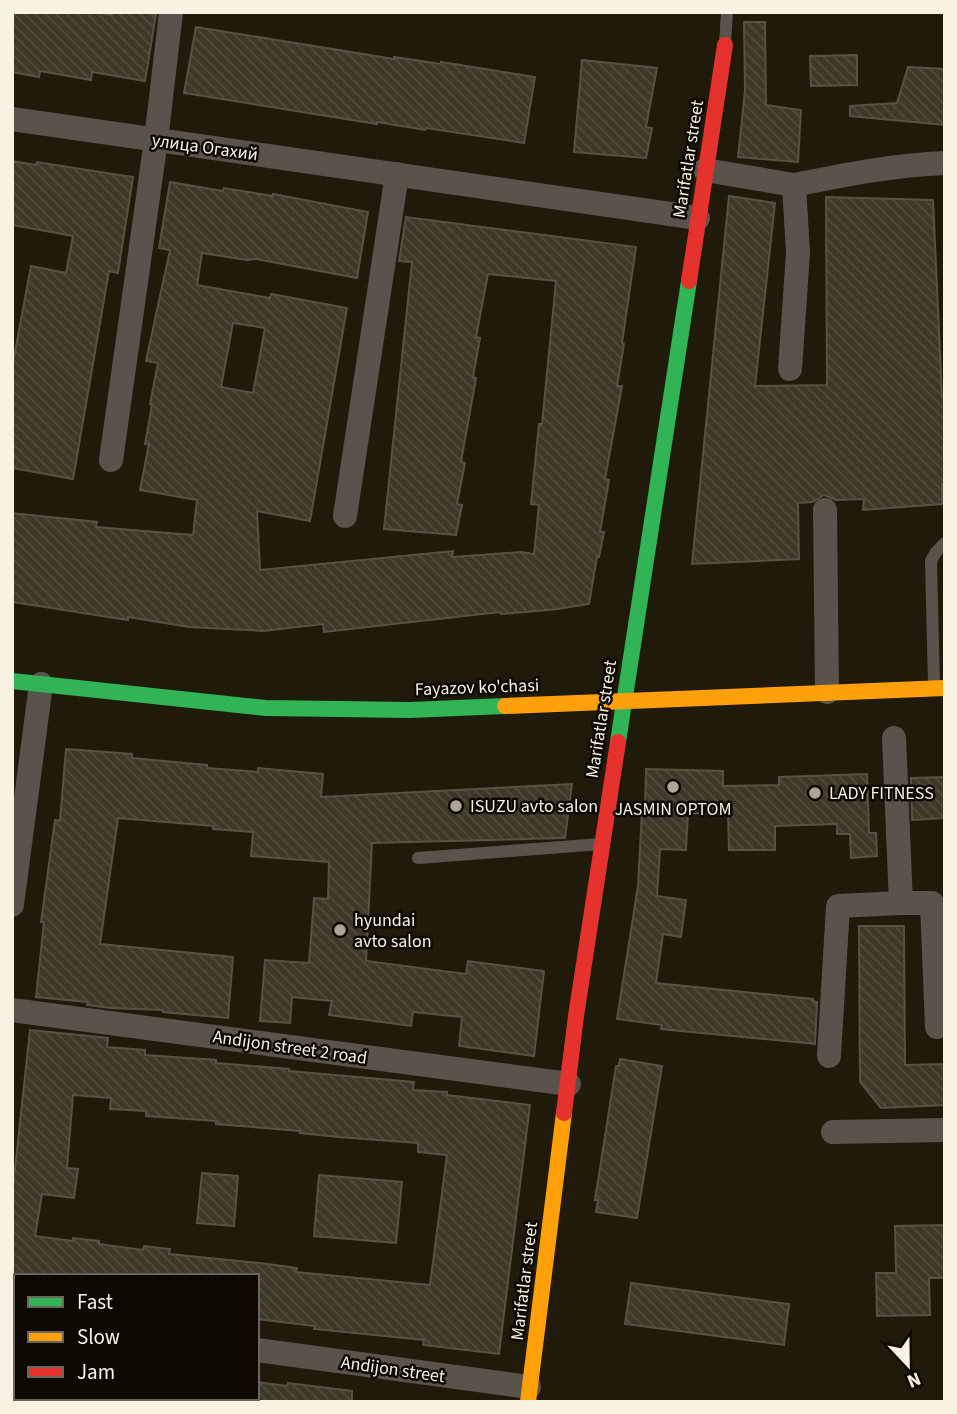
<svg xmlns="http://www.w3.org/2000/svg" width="957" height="1414" font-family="'Source Sans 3',sans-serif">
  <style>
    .building { fill: url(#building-back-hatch); stroke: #575245; stroke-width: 2; fill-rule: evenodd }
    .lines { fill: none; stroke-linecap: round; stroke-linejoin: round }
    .lane { stroke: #59534b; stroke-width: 12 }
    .street { stroke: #59534b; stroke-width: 24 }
    .fast { stroke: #30b455; stroke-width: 16 }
    .slow { stroke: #ff9f0a; stroke-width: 16 }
    .jam { stroke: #e5322d; stroke-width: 16 }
    .poi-dot { fill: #aba696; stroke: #0d0901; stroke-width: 2.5 }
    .labels { text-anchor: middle; stroke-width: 5; stroke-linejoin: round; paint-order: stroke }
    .street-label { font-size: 18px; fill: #f7f2e1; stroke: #0d0901 }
    .poi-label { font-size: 18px; fill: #f7f2e1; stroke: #0d0901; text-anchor: start }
  </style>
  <defs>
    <pattern id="building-back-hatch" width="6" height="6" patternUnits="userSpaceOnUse" patternTransform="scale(1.75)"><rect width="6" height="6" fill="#3d3827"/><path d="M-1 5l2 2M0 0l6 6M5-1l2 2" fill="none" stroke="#504c3c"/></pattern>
  </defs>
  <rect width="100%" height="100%" fill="#1f1a0a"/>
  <!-- building -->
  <g class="building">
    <path d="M12,12H94L112,15L113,12H142L156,14L145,81L92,72L91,80L40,71L39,77L12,72Z"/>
    <path d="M744,22H765L766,105L801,110L798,162L738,157L745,91Z"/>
    <path d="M196,27L394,59V57L441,64V62L535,77L524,143L426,128L425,130L377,122V124L184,93Z"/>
    <path d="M857,55V85L811,86L810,56Z"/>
    <path d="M582,60L657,68L646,127L652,128L646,158L574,152Z"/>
    <path d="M908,67L945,69V125L850,116V106L897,103Z"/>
    <path d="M12,161L36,165L37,162L133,177L118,273L109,271L73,479L12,468V368L31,266L66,273L73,236L12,225Z"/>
    <path d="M170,182L223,191L224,188L273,196V194L368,212L357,278L256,259L247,260L202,253L197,285L270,298L271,294L347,308L310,521L257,511L260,570L453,551L452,557L521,552L534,554L539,505L531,504L539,424H542L556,281L488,274L476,337L480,338L473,377L476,378L461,462L465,463L457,504L462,505L456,535L384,529L412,262L399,261L406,217L636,247L622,343L624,344L617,386H622L605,479L609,480L600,532H604L599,557H597L589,604L558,609L501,614L500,612L324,632L323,624L263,631L189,627L128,617V620L12,602V513L97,522L96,527L193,535L197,500L140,490L149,444H145L152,405L150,404L158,363L146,361L170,250L159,248ZM233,323L265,328L253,393L221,387Z"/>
    <path d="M729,196L775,203L755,386L827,385L826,197L933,200L942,397L945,396V484H942V504L863,510L864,499L836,500L824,495L813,502L798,503L799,559L692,564Z"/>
    <path d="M66,749L132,754V758L207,765V768L258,772V768L323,774L321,797L572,784L565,838L372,843L366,961L466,974L468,961L544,971L534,1056L459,1046L462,1017L413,1012L411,1026L329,1015L332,1001L292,997L290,1023L260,1021L265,960L309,963L314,898L328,899L329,862L251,856L253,832L213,829L214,826L118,818L100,944L233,957L228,1018L163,1012V1010L110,1008L87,1005L88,1002L36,997L44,922H41L55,820L60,821Z"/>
    <path d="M646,769L723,771V786L779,785V777L867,774L869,833H876L877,856L851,858L850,834H837V824L775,826V850H729L728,814L688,813L686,850L660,849L657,896L686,900L681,937L663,934L656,983L813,999V1001L817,1002L815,1044L661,1029L662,1025L617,1019L638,886L642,812H645Z"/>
    <path d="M945,777V818L912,820L911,778Z"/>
    <path d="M859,926H904L905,1065L945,1064V1105L881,1108L860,1082Z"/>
    <path d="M30,1030L108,1038L107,1047L145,1050V1055L216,1060V1063L289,1069V1071L414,1082L413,1090L447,1092V1095L530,1105L499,1354L423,1345L424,1340L314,1329L315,1326L257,1319V1276H12V1196ZM73,1095L111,1098L110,1109L146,1111V1116L216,1121V1124L300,1131V1133L338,1137L418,1143V1152L447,1155L430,1285L296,1272L297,1268L268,1264L169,1254L170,1249L144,1246L143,1250L99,1244V1241L73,1238V1241L35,1236L42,1194L74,1198L78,1169L67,1168Z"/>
    <path d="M620,1059L662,1066L637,1218L596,1212L598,1200H595L616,1066H619Z"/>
    <path d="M202,1173L238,1176L234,1226L197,1223Z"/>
    <path d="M319,1175L402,1182L396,1243L314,1236Z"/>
    <path d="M945,1225V1278H929L930,1315L877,1316L876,1273H896L895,1226Z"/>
    <path d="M631,1283L789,1304L784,1345L625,1324Z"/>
    <path d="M257,1382L287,1386L288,1383L352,1391V1402H257Z"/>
  </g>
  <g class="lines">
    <!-- lane -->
    <g class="lane">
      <path d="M725,44L727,12"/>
      <path d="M934,685L931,561L936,552L945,543"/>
      <path d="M418,858L601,844"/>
    </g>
    <!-- street -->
    <g class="street">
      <path d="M12,119L698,218"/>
      <path d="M705,170L794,185"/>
      <path d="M790,369L798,253L794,185C844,175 894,165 945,163"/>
      <path d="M111,460L156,140L171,12"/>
      <path d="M825,510L827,692"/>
      <path d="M345,516L397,174"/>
      <path d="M901,903H932L937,1027"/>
      <path d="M12,905L41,684"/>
      <path d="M12,1010L569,1084"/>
      <path d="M829,1056L838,906L901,903L894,738"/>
      <path d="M833,1132L945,1130"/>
      <path d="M12,1318H16"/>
      <path d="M257,1350L529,1387"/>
    </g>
    <!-- fast -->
    <g class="fast">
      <path d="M12,681L266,708L410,710L505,706"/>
      <path d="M618,742L689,281"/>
    </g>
    <!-- slow -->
    <g class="slow">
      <path d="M505,706L945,688"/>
      <path d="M528,1402L564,1113"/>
    </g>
    <!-- jam -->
    <g class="jam">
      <path d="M689,281L725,45"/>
      <path d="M564,1113L576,1016L618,742"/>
    </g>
  </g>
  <!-- markers -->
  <g class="poi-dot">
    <circle cx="673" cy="787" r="7"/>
    <circle cx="815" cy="793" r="7"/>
    <circle cx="456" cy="806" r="7"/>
    <circle cx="340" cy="930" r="7"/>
  </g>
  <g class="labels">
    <!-- street labels -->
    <g class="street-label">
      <text transform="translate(205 147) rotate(8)" y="6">улица Огахий</text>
      <text transform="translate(688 159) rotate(-81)" y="6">Marifatlar street</text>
      <text transform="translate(477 687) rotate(-2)" y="6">Fayazov ko'chasi</text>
      <text transform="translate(601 719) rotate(-81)" y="6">Marifatlar street</text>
      <text transform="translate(290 1047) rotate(8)" y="6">Andijon street 2 road</text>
      <text transform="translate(524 1281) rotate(-83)" y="6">Marifatlar street</text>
      <text transform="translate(393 1369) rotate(8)" y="6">Andijon street</text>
    </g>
    <!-- poi labels -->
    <g class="poi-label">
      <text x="829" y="799">LADY FITNESS</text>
      <text x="470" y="812">ISUZU avto salon</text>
      <text x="673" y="815" text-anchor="middle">JASMIN OPTOM</text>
      <text x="354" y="926">hyundai<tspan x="354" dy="21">avto salon</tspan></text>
    </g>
  </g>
  <!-- border -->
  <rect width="957" height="1414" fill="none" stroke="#f7f2e1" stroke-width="28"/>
  <!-- legend -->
  <rect x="14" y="1274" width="245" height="126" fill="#0d0901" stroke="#6b665b" stroke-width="2"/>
  <rect x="28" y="1297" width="35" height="10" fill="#30b455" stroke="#6b665b" stroke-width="2"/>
  <text x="77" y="1309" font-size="21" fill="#f7f2e1">Fast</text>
  <rect x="28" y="1332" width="35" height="10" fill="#ff9f0a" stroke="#6b665b" stroke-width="2"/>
  <text x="77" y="1344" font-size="21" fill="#f7f2e1">Slow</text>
  <rect x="28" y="1367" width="35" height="10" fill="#e5322d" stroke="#6b665b" stroke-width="2"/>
  <text x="77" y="1379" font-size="21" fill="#f7f2e1">Jam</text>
  <!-- north arrow -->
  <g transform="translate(908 1365) rotate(158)" stroke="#0d0901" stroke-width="5" paint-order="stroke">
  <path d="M0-5L12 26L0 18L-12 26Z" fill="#f7f2e1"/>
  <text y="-10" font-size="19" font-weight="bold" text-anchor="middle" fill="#f7f2e1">N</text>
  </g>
</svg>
